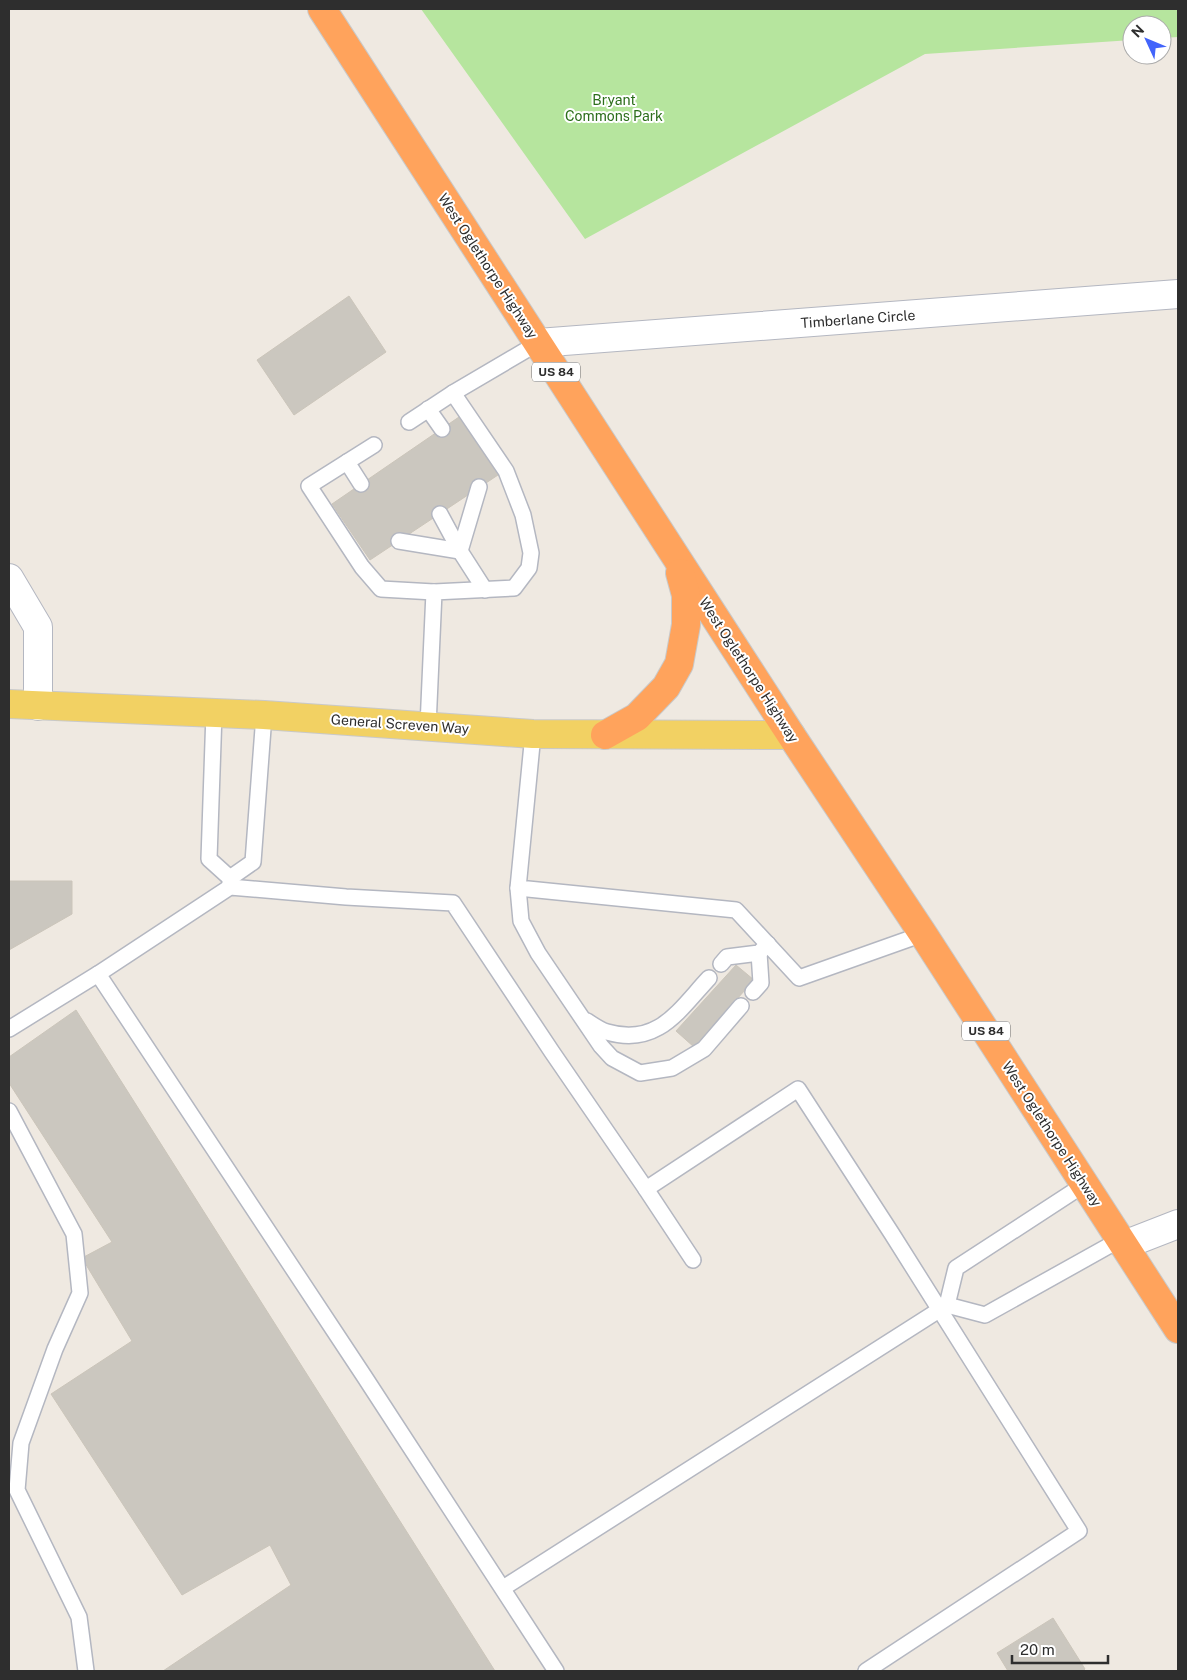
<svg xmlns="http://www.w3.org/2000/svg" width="1187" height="1680" font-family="'Public Sans',sans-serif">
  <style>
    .green { fill: #b6e59e }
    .building { fill: #cbc7bf; stroke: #cbc5ba }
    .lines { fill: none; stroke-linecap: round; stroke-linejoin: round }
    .lane-casing { stroke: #b4b7c1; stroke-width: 18 }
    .street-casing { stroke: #b4b7c1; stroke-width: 30 }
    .primary-casing { stroke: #c9c9c9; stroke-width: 30 }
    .highway-casing { stroke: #c9c9c9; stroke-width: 30 }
    .lane { stroke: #fff; stroke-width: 15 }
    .street { stroke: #fff; stroke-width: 28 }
    .primary { stroke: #f2d163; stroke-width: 28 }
    .highway { stroke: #ffa35c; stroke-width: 28 }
    .labels { text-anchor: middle; stroke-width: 4; stroke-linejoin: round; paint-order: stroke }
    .shield { fill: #fff; stroke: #6d6d6d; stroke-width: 1 }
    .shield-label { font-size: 12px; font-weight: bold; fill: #2e2e2e }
    .park-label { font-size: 14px; fill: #2c6e1b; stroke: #fff }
    .street-label { font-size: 14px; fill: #2e2e2e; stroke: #fff }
  </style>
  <rect width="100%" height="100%" fill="#efe9e1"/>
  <!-- green -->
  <path class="green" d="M421,9H1178V37L1162,38V25H1132V40L925,54L585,239Z"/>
  <!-- building -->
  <g class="building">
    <path d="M349,296L386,352L294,415L257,360Z"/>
    <path d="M459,417L498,475L370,560L332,504Z"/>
    <path d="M9,881H72V914L9,950Z"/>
    <path d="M736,965L754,980L694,1047L676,1031Z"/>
    <path d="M76,1010L495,1671H163L291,1585L270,1545L182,1595L51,1394L132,1341L82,1258L112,1242L9,1083V1057Z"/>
    <path d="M1053,1618L1085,1669L1083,1671H1008L997,1653Z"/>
  </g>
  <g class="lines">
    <defs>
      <g id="lane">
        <path d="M428,409L442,429"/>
        <path d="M409,422L453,393"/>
        <path d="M347,462L309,486L362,567L381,589L434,592"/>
        <path d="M361,484L347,462L374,445"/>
        <path d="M440,514L460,551L485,590"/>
        <path d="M399,541L460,551L479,487"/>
        <path d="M214,713L209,859L230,878V887"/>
        <path d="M428,726L434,592L514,588L529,568L531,553L523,515L506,471L453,393L538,343"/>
        <path d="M533,734L518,888L736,910L799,978L923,934"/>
        <path d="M230,878L253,862L264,715"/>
        <path d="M518,888L521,921L538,953L601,1046L612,1058L640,1073L672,1068L704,1049L741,1006"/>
        <path d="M721,964L727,957L759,953L768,944"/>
        <path d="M753,992L761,983L759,953"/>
        <path d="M587,1021C593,1025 600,1030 607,1032C658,1047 679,1010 709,978"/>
        <path d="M9,1029L98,974"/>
        <path d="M9,1111L74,1234L80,1293L55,1349L21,1443L17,1490L79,1617L86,1671"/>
        <path d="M646,1189L693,1260"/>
        <path d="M947,1305L956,1268L1085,1184"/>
        <path d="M503,1588L947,1305L985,1315L1121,1239"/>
        <path d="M556,1671L364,1376L98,974L230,887L346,897L453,903L552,1052L646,1189L798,1089L892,1234L1079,1531L866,1671"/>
      </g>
      <g id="street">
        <path d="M538,343L1178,294"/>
        <path d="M9,578L38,627V706"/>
        <path d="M1124,1245L1178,1224"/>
      </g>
      <path id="primary" d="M9,704L264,715L533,734L791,735"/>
      <g id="highway">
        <path d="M322,9L791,735L923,934L1178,1329"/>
        <path d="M605,735L637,717L666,687L679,664L686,625V595L680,573"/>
      </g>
    </defs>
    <!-- lane casing -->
    <use href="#lane" class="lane-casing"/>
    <!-- street casing -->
    <use href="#street" class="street-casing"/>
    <!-- primary casing -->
    <use href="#primary" class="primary-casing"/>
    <!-- highway casing -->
    <use href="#highway" class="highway-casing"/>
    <!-- lane -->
    <use href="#lane" class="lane"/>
    <!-- street -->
    <use href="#street" class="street"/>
    <!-- primary -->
    <use href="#primary" class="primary"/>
    <!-- highway -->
    <use href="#highway" class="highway"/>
  </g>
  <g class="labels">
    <!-- shield labels -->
    <g class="shield">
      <rect x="532" y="362.5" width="48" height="19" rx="4"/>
      <rect x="962" y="1021.5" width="48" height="19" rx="4"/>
    </g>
    <g class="shield-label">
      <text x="556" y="376">US 84</text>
      <text x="986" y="1035">US 84</text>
    </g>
    <!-- park labels -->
    <g class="park-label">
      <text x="614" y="105">Bryant<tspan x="614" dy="16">Commons Park</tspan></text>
    </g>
    <!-- street labels -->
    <g class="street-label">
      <text transform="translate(488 266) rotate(57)" y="5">West Oglethorpe Highway</text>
      <text transform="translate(858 319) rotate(-4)" y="5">Timberlane Circle</text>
      <text transform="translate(749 670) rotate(57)" y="5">West Oglethorpe Highway</text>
      <text transform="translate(400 724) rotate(4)" y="5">General Screven Way</text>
      <text transform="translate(1052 1134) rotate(57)" y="5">West Oglethorpe Highway</text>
    </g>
  </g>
  <!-- border -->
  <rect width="1187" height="1680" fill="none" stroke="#2e2e2e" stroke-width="20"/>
  <!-- north arrow -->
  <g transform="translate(1147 40) rotate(314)"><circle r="24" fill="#ffffff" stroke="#ababab"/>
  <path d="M0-4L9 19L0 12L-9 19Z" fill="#4264fb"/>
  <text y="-8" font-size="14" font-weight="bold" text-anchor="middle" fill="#2e2e2e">N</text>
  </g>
  <!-- scale -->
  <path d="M1012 1655v8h96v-8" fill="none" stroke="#2e2e2e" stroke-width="2.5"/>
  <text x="1020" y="1655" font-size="15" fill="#2e2e2e" stroke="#ffffff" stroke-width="4" paint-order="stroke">20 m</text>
</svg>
